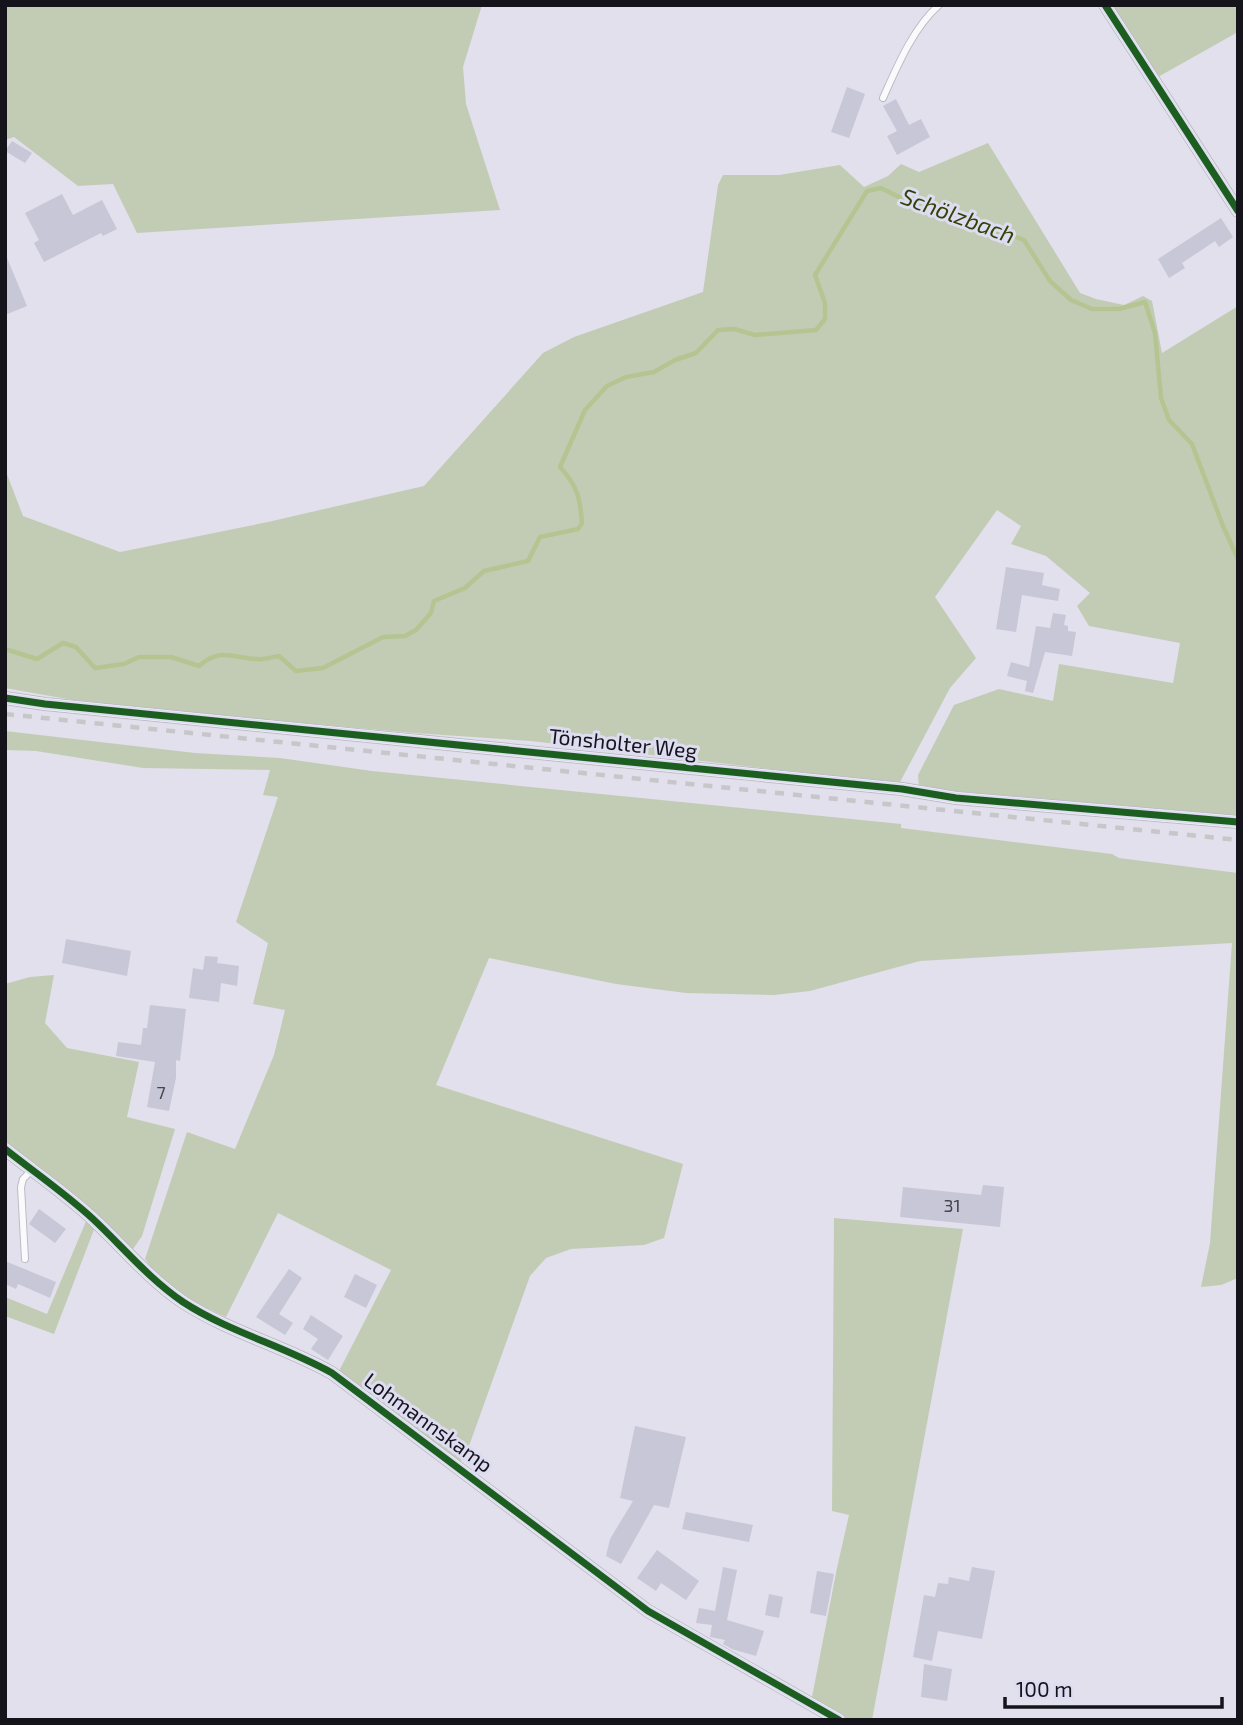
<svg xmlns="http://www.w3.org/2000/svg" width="1243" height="1725" font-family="'Exo 2',sans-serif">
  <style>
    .green { fill: #c2ccb5 }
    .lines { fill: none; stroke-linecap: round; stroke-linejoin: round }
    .stream { stroke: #b4c592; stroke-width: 4.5 }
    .building { fill: #c8c7d8 }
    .service-casing { stroke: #bdbcc6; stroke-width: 8 }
    .minor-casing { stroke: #bdbcc6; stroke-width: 14 }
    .service { stroke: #fafafc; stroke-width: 6 }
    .minor { stroke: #fafafc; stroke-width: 12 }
    .rail { stroke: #c7c6c9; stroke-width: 4.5; stroke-dasharray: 9 9; stroke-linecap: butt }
    .cycleway-casing { stroke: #dddcf0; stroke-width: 11 }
    .cycleway { stroke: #1b5e20; stroke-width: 7 }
    .labels { text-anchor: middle; stroke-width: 6; stroke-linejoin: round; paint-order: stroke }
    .number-label { font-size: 18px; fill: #46454e }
    .street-label { font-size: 21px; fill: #15141b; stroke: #dddcf0 }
    .water-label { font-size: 23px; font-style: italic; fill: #334206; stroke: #dddcf0 }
  </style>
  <rect width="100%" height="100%" fill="#e1e0ec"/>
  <!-- green -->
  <g class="green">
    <path d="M5,5H482L463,67L466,104L500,210L137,233L113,184L78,186L14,137L5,140Z"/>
    <path d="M1112,5H1238V32L1158,77Z"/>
    <path d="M988,143L1080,293L1096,299L1124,305L1143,296L1152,301L1162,353L1238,306V816L971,795L919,788L918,775L954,705L999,689L1053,701L1059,664L1173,683L1180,643L1089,626L1077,606L1090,593L1046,556L1011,544L1021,526L997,510L935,597L976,658L950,688L899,784L531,741L414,733L101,705L5,688V469L23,516L120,552L268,522L424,486L543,353L574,337L703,292L718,185L723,175H779L840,165L864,187L888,176L901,164L919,172Z"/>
    <path d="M5,731L195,753L280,758L372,771L901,824V828L1112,854L1119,858L1238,873V1278L1221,1285L1201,1287L1210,1243L1232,943L920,961L810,991L774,995L686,993L616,984L489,958L436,1085L683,1164L664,1238L644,1245L571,1249L546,1258L530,1276L469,1446L460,1463L338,1373L391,1270L278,1213L226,1317C195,1303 165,1289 145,1259L187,1132L235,1149L274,1055L285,1010L253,1004L268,943L236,922L278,797L263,795L270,770L143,768L36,751L5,750Z"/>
    <path d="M54,975L45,1023L67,1048L139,1062L127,1117L175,1129L142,1236L133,1249L5,1143V984L30,977Z"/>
    <path d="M834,1218L963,1229L872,1720H847L814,1702L812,1697L837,1568L849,1515L832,1511Z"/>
    <path d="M87,1219L95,1227L54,1334L5,1316V1297L47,1314Z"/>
  </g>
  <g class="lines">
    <!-- stream -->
    <path class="stream" d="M5,649L37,659L63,643L76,647L95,668L124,664L139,657H171L199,666C221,647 232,658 257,659C264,660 272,657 279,656L296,671L323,668L383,637L405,636L416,630L431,613L434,601L465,588L484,571L528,561L540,537L578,529L582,523C580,498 578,487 560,467L585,410L607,386L626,377L654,372L675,360L696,353L718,330L734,329L755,335L816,330L825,319V303L815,275L867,191L881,188L899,197L931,204L999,235L1014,236L1024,240L1050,281L1071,300L1092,309H1119L1145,302L1155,333L1161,398L1169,420L1192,444L1223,526L1238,559"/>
  </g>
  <!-- building -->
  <g class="building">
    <path d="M847,87L865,94L849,138L831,132Z"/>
    <path d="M896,99L909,125L921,119L930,137L897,155L887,136L897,131L883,106Z"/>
    <path d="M12,141L32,153L25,163L5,151Z"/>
    <path d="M62,194L73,215L102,200L117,229L103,236L101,233L44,262L34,243L39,240L25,213Z"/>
    <path d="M1221,218L1233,237L1219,247L1215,241L1182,263L1185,268L1169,278L1158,259Z"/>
    <path d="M5,253L27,306L5,315Z"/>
    <path d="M1006,567L1044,573L1042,585L1060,589L1058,601L1022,595L1016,632L996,629Z"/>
    <path d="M1053,613L1066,615L1064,625L1068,626V631L1076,632L1072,656L1045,652L1033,693L1025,691L1027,681L1007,676L1011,662L1029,667L1036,626L1050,628Z"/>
    <path d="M66,939L131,951L127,976L62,963Z"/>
    <path d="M205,956L218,957L217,963L239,966L237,986L221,983L219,1002L189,998L193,968L203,970Z"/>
    <path d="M150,1005L186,1009L180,1061L176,1060V1078L169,1111L147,1107L155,1062L116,1056L118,1042L141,1045L143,1028H147Z"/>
    <path d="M983,1185L1004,1187L1000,1227L900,1217L903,1187L981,1195Z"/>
    <path d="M39,1209L66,1229L55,1243L29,1224Z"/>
    <path d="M5,1261L56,1282L50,1298L18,1284L16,1289L5,1284Z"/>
    <path d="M289,1269L302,1278L279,1314L293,1323L285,1335L256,1317Z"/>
    <path d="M355,1274L377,1285L366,1308L344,1297Z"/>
    <path d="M311,1315L343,1336L328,1360L311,1349L318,1339L303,1329Z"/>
    <path d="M635,1426L686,1437L669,1508L654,1505L621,1564L606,1556L610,1539L633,1501L620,1498Z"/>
    <path d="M686,1512L753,1525L749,1542L682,1529Z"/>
    <path d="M657,1550L699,1581L686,1600L661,1583L656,1591L637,1578Z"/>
    <path d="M723,1567L737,1570L727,1620L764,1631L756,1656L732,1649L723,1644L725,1640L710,1637L712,1625L696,1623L699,1608L715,1611Z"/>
    <path d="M972,1567L995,1571L982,1639L938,1631L932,1661L913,1657L924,1595L935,1597L938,1583L948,1584L949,1577L969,1581Z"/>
    <path d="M817,1571L834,1574L826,1616L810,1613Z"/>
    <path d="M769,1594L783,1597L779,1618L765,1615Z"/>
    <path d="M924,1664L952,1669L947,1701L921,1697Z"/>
  </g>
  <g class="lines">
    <defs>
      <g id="service">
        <path d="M883,98C897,67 913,28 939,5"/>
        <path d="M25,1259L21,1187L23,1179L32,1170"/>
      </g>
      <g id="minor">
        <path d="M1105,5L1238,211"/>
        <path d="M5,698L45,704L902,789L956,798L1238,822"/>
        <path d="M5,1149C34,1172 66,1194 93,1219C123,1247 148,1278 183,1302C229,1332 284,1346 332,1373L648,1611L839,1720"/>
      </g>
    </defs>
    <!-- service casing -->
    <use href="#service" class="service-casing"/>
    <!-- minor casing -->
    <use href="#minor" class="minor-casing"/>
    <!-- service -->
    <use href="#service" class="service"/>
    <!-- minor -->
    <use href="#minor" class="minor"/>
    <!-- rail -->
    <path class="rail" d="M5,714L1238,840"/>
    <defs>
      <g id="cycleway">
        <path d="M1105,5L1238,211"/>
        <path d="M5,698L45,704L902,789L956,798L1238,822"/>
        <path d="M5,1149C34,1172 66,1194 93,1219C123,1247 148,1278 183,1302C229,1332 284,1346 332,1373L648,1611L839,1720"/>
      </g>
    </defs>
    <!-- cycleway casing -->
    <use href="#cycleway" class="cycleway-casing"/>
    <!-- cycleway -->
    <use href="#cycleway" class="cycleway"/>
  </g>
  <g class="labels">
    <!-- number labels -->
    <g class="number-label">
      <text x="161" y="1099">7</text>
      <text x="952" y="1212">31</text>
    </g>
    <!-- street labels -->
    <g class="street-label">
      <text transform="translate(623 744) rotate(6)" y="7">Tönsholter Weg</text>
      <text transform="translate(428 1423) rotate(36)" y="7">Lohmannskamp</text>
    </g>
    <!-- water labels -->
    <g class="water-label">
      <text transform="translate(958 216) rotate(20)" y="8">Schölzbach</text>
    </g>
  </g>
  <!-- border -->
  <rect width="1243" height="1725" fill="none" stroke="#15141b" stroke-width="14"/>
  <!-- scale -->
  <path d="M1005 1697v10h217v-10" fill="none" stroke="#15141b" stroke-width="3.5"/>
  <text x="1016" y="1697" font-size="21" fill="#15141b" stroke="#dddcf0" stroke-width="5" paint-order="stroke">100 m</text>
</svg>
